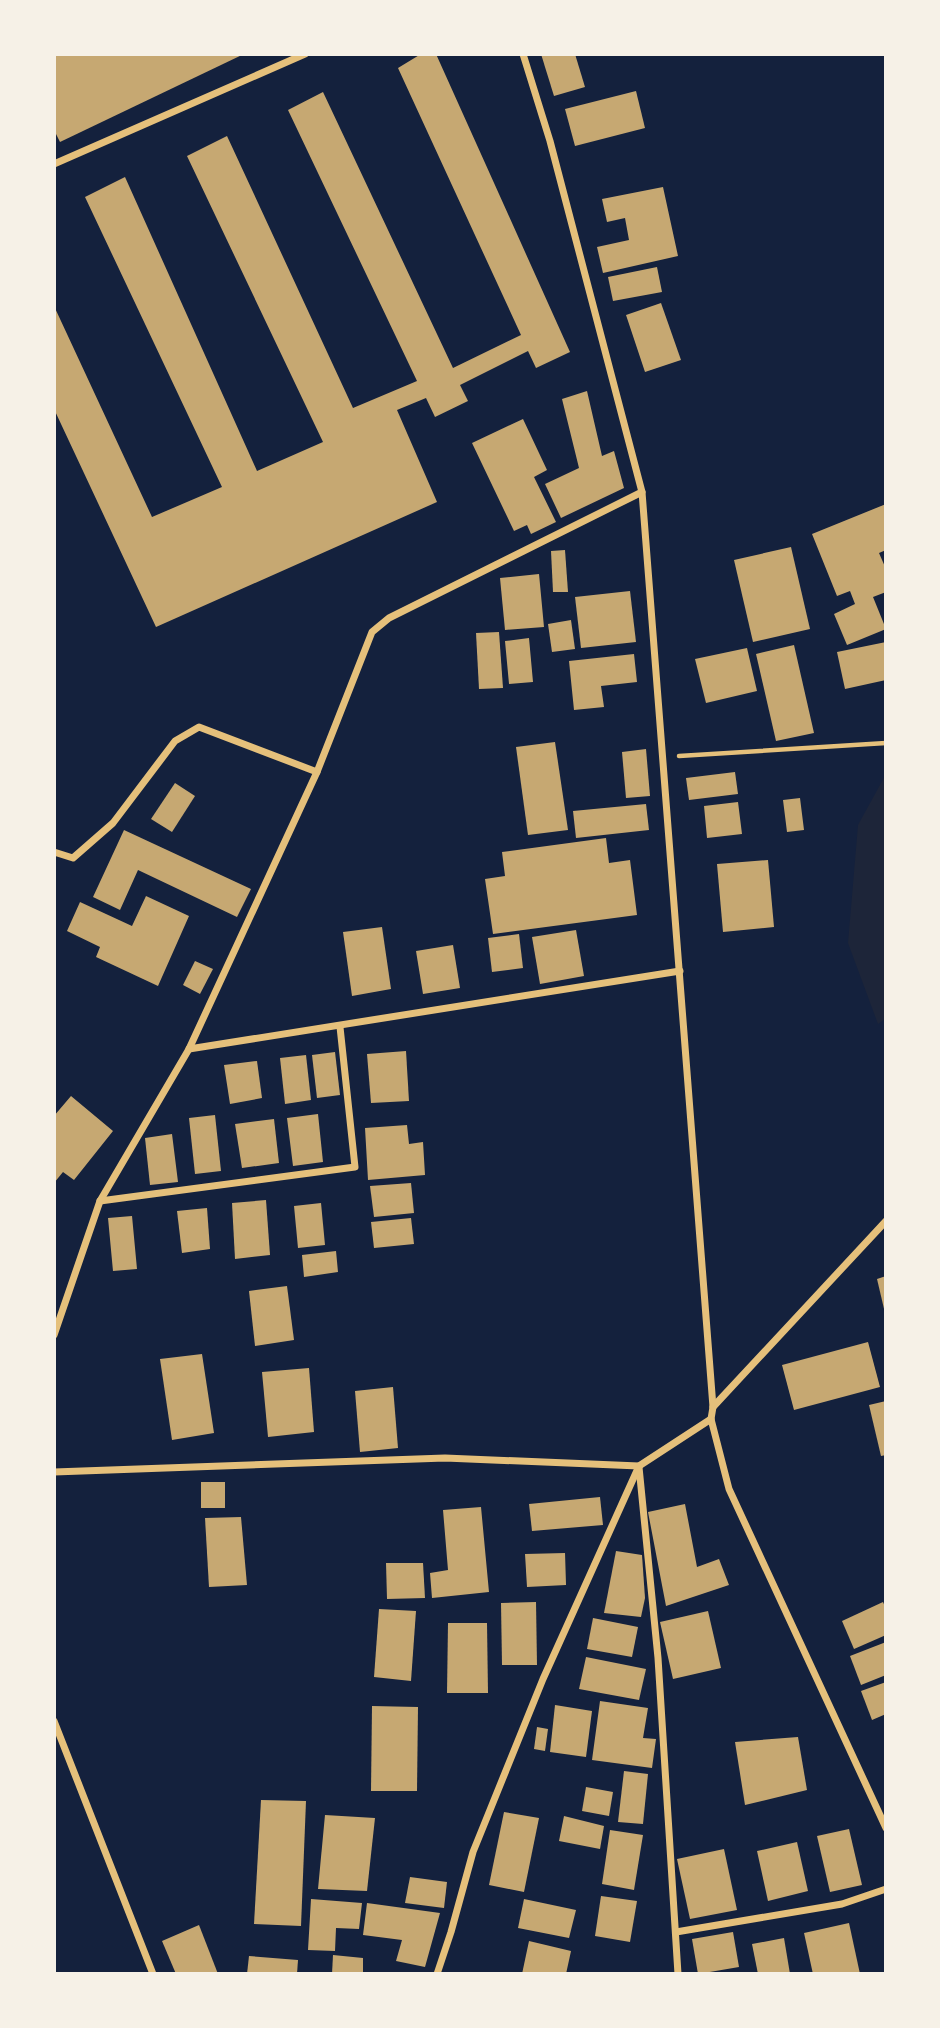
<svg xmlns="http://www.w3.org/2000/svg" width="940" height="2028" font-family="'Fira Sans Condensed',sans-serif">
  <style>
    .green { fill: #1d2539 }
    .building { fill: #c6a872 }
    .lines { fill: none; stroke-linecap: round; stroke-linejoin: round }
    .path { stroke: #e5c07b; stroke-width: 4.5 }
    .minor { stroke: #e5c07b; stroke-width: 7 }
  </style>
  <rect width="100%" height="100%" fill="#14213d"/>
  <!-- green -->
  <path class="green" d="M886,774V1018L878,1024L848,943L858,825Z"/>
  <!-- building -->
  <g class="building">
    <path d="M54,54H244L60,142L54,130Z"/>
    <path d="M421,54H436L570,352L536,368L528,351L460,385L468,401L435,417L426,398L397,410L437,502L156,627L54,409V306L152,517L222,487L85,197L125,177L257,471L323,442L187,156L227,136L353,408L417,381L288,110L323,92L453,368L521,335L398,68Z"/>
    <path d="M541,54H575L585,87L554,96Z"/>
    <path d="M636,91L645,128L575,146L565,109Z"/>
    <path d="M663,187L678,256L603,273L597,247L629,240L625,218L607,222L602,199Z"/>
    <path d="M657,267L662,292L613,301L608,277Z"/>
    <path d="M661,303L681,360L645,372L626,315Z"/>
    <path d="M587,391L602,456L614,451L624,488L561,518L545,484L579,468L562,399Z"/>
    <path d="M523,419L547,470L534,477L556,522L531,534L527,525L514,531L472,443Z"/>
    <path d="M886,504V550L879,553L886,569V592L873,597L886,629L847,645L834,614L855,604L850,591L837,596L812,534Z"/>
    <path d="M791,547L810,629L753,642L734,560Z"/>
    <path d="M565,550L568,592H553L551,551Z"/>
    <path d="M539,574L544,627L505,630L500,578Z"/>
    <path d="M630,591L636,642L581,648L575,597Z"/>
    <path d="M571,620L575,649L552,652L548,624Z"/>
    <path d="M499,632L503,688L479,689L476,633Z"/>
    <path d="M529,638L533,682L509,684L505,641Z"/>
    <path d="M886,642V680L845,689L837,652Z"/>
    <path d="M794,645L814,733L776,741L756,654Z"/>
    <path d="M747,648L757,691L706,703L695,659Z"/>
    <path d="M634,654L637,682L601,686L604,707L574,710L569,661Z"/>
    <path d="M555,742L568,830L528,835L516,747Z"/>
    <path d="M646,749L650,796L626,798L622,752Z"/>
    <path d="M735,772L738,794L689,800L686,778Z"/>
    <path d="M175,783L195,796L172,832L151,819Z"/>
    <path d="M800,798L804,830L787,832L783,800Z"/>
    <path d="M738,802L742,834L707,838L704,806Z"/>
    <path d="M646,804L649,830L576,838L573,811Z"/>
    <path d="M124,830L251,889L237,917L138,870L120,910L93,897Z"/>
    <path d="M606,838L609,863L630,860L637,915L493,934L485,879L505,876L502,852Z"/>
    <path d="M768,860L774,927L723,932L717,864Z"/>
    <path d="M146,896L189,916L158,986L96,957L100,947L67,931L80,902L132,926Z"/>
    <path d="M382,927L391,989L352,996L343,932Z"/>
    <path d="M576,930L584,976L540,984L532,937Z"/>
    <path d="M519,934L523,968L492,972L488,938Z"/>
    <path d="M453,945L460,988L423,994L416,951Z"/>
    <path d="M195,961L213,969L200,994L183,985Z"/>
    <path d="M406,1051L409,1101L371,1103L367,1054Z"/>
    <path d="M335,1052L340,1095L317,1098L312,1055Z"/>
    <path d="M306,1055L311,1100L285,1104L280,1058Z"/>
    <path d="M257,1061L262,1098L230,1104L224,1065Z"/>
    <path d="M71,1096L113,1131L74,1180L63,1172L54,1183V1116Z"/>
    <path d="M318,1114L323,1162L293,1166L287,1118Z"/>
    <path d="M215,1115L221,1171L195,1174L189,1118Z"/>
    <path d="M274,1119L279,1163L242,1168L235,1124Z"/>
    <path d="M407,1125L409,1144L423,1142L425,1175L368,1180L365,1128Z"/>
    <path d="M172,1134L178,1182L150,1185L145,1138Z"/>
    <path d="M411,1183L414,1213L374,1217L370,1186Z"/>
    <path d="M266,1200L270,1255L235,1259L232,1203Z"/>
    <path d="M321,1203L325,1245L298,1248L294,1206Z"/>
    <path d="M207,1208L210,1249L182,1253L177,1211Z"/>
    <path d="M132,1216L137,1269L113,1271L108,1218Z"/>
    <path d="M411,1218L414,1244L374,1248L371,1222Z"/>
    <path d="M336,1251L338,1272L304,1277L302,1255Z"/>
    <path d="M886,1276V1313H885L877,1279Z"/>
    <path d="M287,1286L294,1340L255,1346L249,1291Z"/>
    <path d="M868,1342L880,1387L794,1410L782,1365Z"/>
    <path d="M202,1354L214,1433L172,1440L160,1359Z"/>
    <path d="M309,1368L314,1432L268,1437L262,1372Z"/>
    <path d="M393,1387L398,1448L360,1452L355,1391Z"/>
    <path d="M886,1401V1455L881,1456L869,1405Z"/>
    <rect x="201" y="1482" width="24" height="26"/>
    <path d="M600,1497L603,1525L532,1531L529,1504Z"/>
    <path d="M685,1504L697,1567L719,1559L729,1585L666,1606L648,1512Z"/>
    <path d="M481,1507L489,1592L432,1598L430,1573L448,1570L443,1510Z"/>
    <path d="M241,1517L247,1585L209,1587L205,1518Z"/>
    <path d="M616,1551L642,1555L645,1598L641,1617L604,1613Z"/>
    <path d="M565,1553L566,1585L527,1587L525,1554Z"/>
    <path d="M386,1563H423L425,1598L387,1599Z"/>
    <path d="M536,1602L537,1665H502L501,1603Z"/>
    <path d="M883,1602L886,1609V1635L854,1649L842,1621Z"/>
    <path d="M379,1609L416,1611L411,1681L374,1677Z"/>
    <path d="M708,1611L721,1668L673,1679L660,1622Z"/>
    <path d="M593,1618L638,1627L632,1657L587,1649Z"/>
    <path d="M448,1623H487L488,1693H447Z"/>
    <path d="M886,1642V1675L861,1685L850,1656Z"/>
    <path d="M586,1657L646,1669L639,1700L579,1689Z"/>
    <path d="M886,1682V1714L872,1720L861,1691Z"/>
    <path d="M600,1701L648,1708L643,1738L656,1739L652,1768L592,1760Z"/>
    <path d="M555,1705L592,1711L586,1757L550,1752Z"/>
    <path d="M372,1706L418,1707L417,1791H371Z"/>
    <path d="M537,1727L548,1729L545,1751L534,1749Z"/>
    <path d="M798,1737L807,1790L745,1805L735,1742Z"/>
    <path d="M624,1771L648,1774L643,1824L618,1822Z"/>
    <path d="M586,1787L613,1792L609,1816L582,1811Z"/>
    <path d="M261,1800L306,1801L301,1926L254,1924Z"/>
    <path d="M504,1812L539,1818L524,1892L489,1885Z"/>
    <path d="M325,1815L375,1818L367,1891L318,1889Z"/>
    <path d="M564,1816L604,1826L600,1849L559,1841Z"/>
    <path d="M849,1829L862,1885L830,1892L817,1836Z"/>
    <path d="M610,1830L643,1835L634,1890L602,1884Z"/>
    <path d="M797,1842L808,1891L768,1901L757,1851Z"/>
    <path d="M724,1849L737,1910L690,1919L677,1859Z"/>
    <path d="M410,1877L447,1882L444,1908L405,1903Z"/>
    <path d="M601,1896L637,1901L630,1942L595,1936Z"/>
    <path d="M311,1899L362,1903L359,1929L336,1928L335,1951L308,1950Z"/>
    <path d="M524,1899L576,1910L569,1938L518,1928Z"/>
    <path d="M367,1903L440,1913L425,1967L396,1961L402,1940L363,1935Z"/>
    <path d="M849,1923L860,1974H813L804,1933Z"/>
    <path d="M199,1925L218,1974H176L162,1941Z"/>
    <path d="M733,1932L739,1967L698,1974L692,1939Z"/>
    <path d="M784,1938L790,1974H758L752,1944Z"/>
    <path d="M529,1941L571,1951L566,1974H522Z"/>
    <path d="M333,1955L363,1958V1974H332Z"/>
    <path d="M249,1956L298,1960L297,1974H247Z"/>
  </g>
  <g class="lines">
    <!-- path -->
    <path class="path" d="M679,756L886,743"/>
    <!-- minor -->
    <g class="minor">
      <path d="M523,54L550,141L642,492L713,1407L711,1419L729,1489L886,1828"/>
      <path d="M54,164L305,54"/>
      <path d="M54,852L73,858L113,823L175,741L199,727L317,772"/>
      <path d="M189,1049L680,971"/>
      <path d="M100,1201L355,1167L340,1027"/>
      <path d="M54,1335L100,1201L189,1049L317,772L372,632L389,618L642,492"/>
      <path d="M713,1407L886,1221"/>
      <path d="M639,1467L658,1658L678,1974"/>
      <path d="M54,1472L445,1458L639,1466"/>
      <path d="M54,1721L153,1974"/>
      <path d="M676,1932L842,1904L886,1889"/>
      <path d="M437,1974L451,1932L473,1852L543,1679L639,1466L711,1419"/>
    </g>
  </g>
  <!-- border -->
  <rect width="940" height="2028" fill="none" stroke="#f6f1e7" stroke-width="112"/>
</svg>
